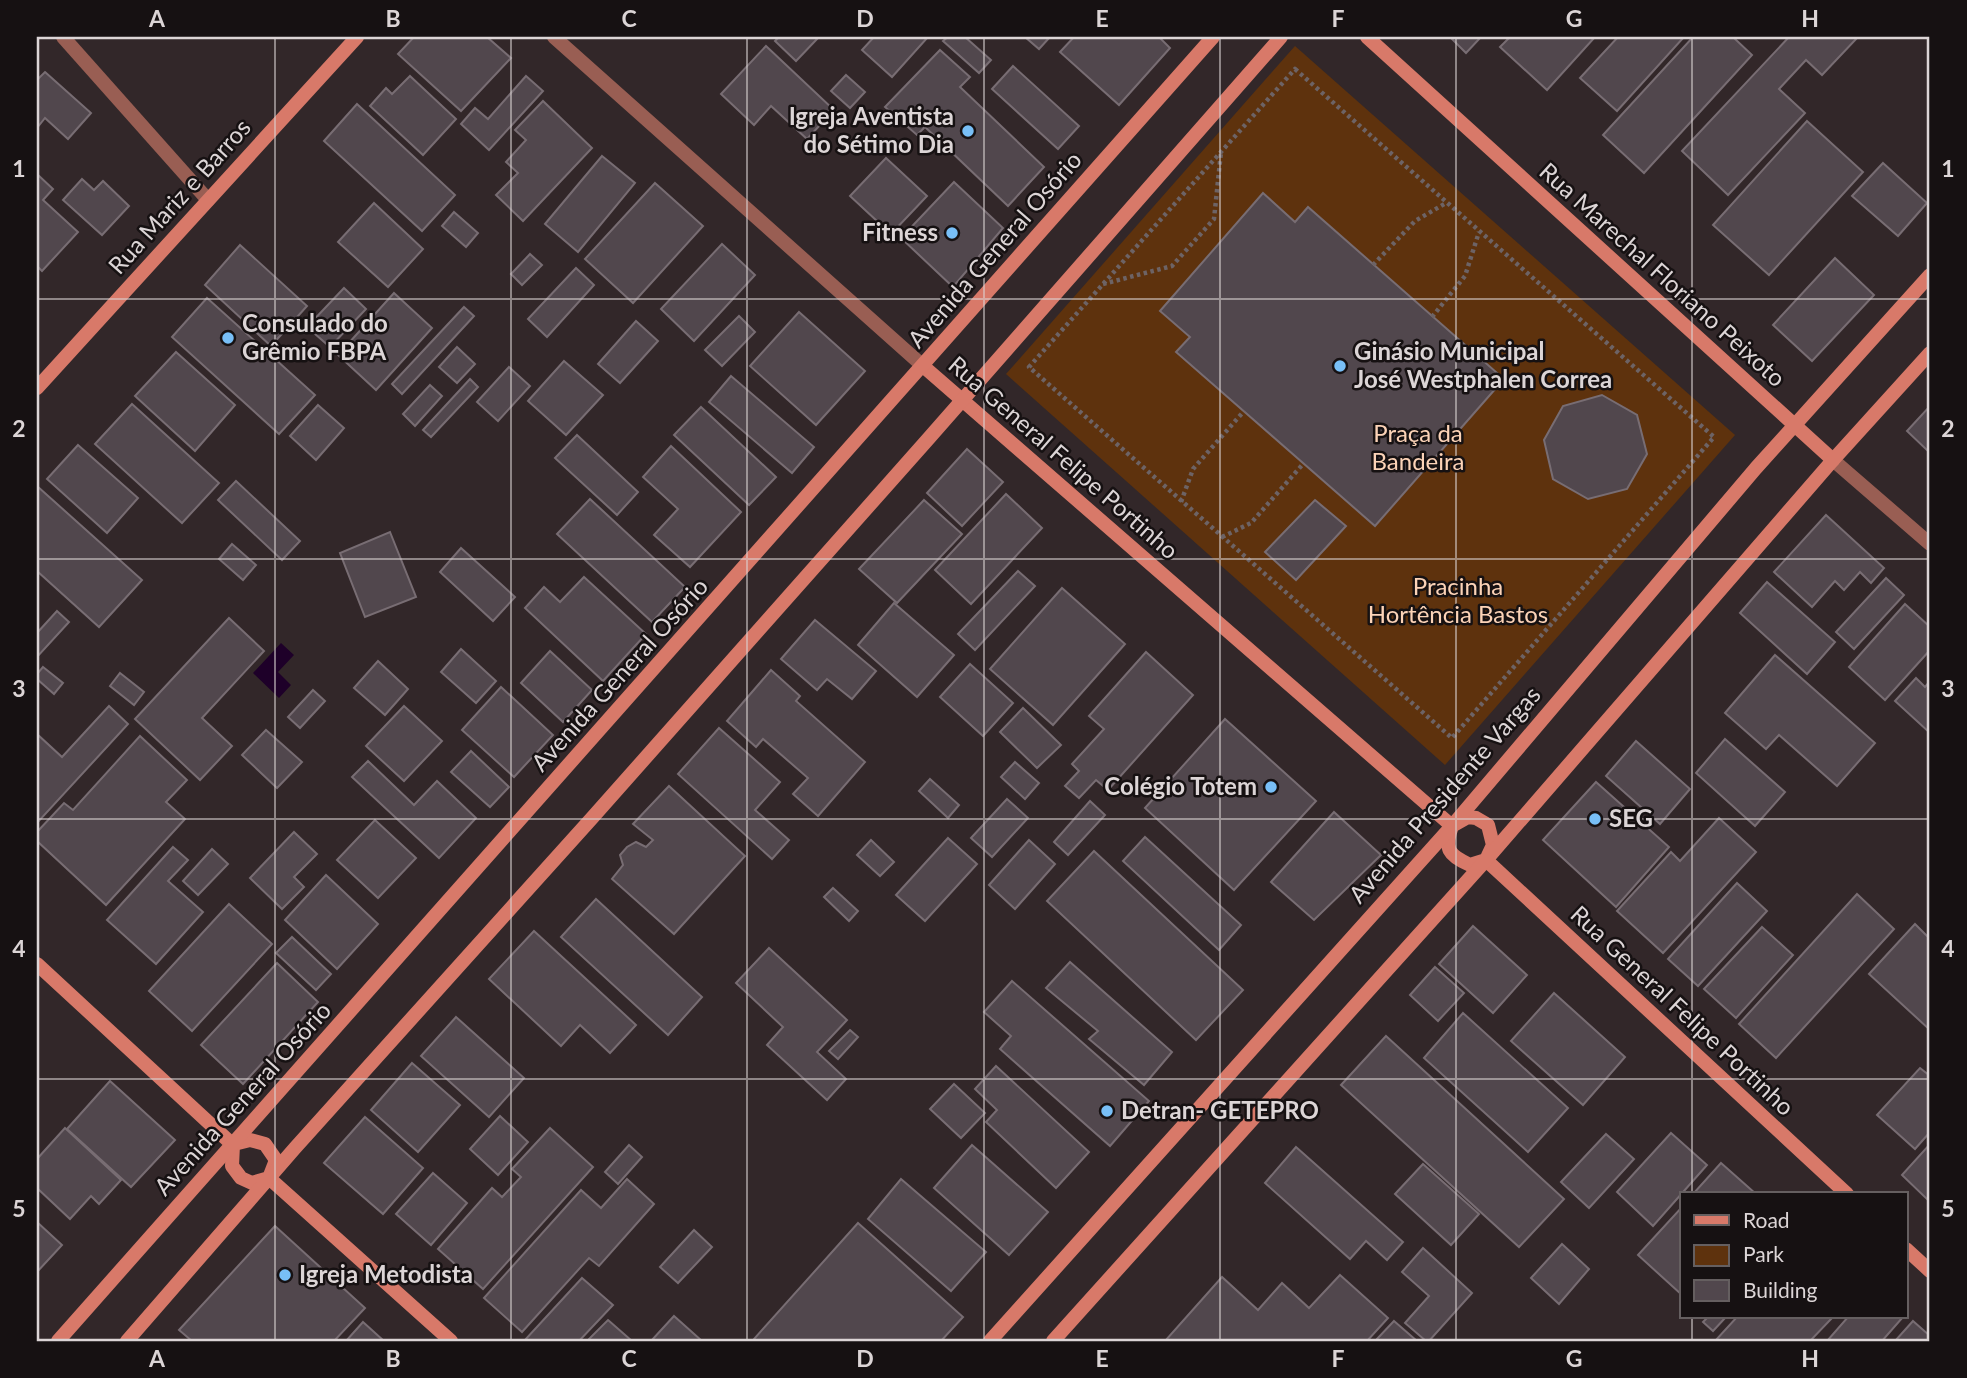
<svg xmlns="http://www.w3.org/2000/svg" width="1967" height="1378" font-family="Lato,sans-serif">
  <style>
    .green { fill: #5e320d }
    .water { fill: #1e0029 }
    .building { fill: #51474d; stroke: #786d73; stroke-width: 2 }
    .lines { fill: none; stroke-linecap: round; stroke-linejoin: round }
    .path { stroke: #6d6365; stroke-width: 4.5; stroke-dasharray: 3.5 3.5; stroke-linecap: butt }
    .lane { stroke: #995e53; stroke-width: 14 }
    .street { stroke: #995e53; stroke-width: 14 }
    .secondary { stroke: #d87969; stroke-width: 14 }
    .grid { fill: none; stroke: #dcd5d6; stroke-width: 2; stroke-opacity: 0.55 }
    .poi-dot { fill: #78bff7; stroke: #161112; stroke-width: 2.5 }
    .labels { text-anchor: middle; stroke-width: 5; stroke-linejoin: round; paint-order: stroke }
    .poi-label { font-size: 24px; font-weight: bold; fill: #dcd5d6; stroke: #161112; text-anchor: start }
    .street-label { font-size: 24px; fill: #dcd5d6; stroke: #161112 }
    .park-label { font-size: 24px; fill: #fcd3b7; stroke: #161112 }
    .neatline { fill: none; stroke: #dcd5d6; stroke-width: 2.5 }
    .grid-label { font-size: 23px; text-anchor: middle; font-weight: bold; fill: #dcd5d6 }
  </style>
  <rect width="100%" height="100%" fill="#322729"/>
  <!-- green -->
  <path class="green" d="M1295,46L1735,435L1445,765L1006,374Z"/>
  <!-- water -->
  <path class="water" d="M281,643L294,655L278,672L291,685L279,698L253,673Z"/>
  <!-- building -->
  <g class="building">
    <path d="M414,37H487L511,58L461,111L398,54Z"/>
    <path d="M779,37H816L818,38L796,61L775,41Z"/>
    <path d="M874,37H928L892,77L862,50Z"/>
    <path d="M948,37H965L991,60L979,73L943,41Z"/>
    <path d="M1025,37H1050L1039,49Z"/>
    <path d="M1074,37H1159L1170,48L1119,105L1060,52Z"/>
    <path d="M1450,37H1481L1466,53Z"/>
    <path d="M1510,37H1595L1547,90L1500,47Z"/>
    <path d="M1618,37H1684L1617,111L1580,78Z"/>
    <path d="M1693,37H1735L1734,38L1752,55L1644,173L1603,135Z"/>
    <path d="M1789,37H1858L1822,75L1806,60L1779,89L1805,113L1728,195L1682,151Z"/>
    <path d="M766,46L834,110L807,139L771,106L754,125L721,94Z"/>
    <path d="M940,50L970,77L960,87L1044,167L1008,206L925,127L917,135L885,107Z"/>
    <path d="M1013,66L1079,126L1058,149L992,89Z"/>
    <path d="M45,72L91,113L68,139L45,118L37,128V80Z"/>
    <path d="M846,75L865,92L850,108L831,91Z"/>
    <path d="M410,76L456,119L423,155L370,106L386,88L392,94Z"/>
    <path d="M526,76L543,91L489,150L461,124L475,108L488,119Z"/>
    <path d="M543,101L592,148L523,221L496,195L518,173L506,162L526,140L515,130Z"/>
    <path d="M357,104L455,195L422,231L324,141Z"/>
    <path d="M1807,121L1863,172L1769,275L1713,225Z"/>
    <path d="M602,156L635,183L578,252L545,224Z"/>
    <path d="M886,158L927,196L891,234L850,196Z"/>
    <path d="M1883,163L1927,203L1898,236L1852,196Z"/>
    <path d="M37,174L53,189L43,200L78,232L42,271L37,266Z"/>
    <path d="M82,179L94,190L103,181L129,206L102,235L63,200Z"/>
    <path d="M954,182L1003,228L953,287L901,238Z"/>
    <path d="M655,183L703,226L633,303L585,259Z"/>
    <path d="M1263,193L1295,222L1308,207L1504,379L1375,526L1176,352L1190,337L1160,311Z"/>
    <path d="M374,203L423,249L388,287L338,242Z"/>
    <path d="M454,212L478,233L466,247L442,226Z"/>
    <path d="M722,244L755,275L694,341L661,309Z"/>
    <path d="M240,245L307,306L271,346L205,285Z"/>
    <path d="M530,254L542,265L522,285L511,274Z"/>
    <path d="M1835,258L1874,295L1812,361L1773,325Z"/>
    <path d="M576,268L594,285L547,337L528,319Z"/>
    <path d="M344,288L366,309L330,347L307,327Z"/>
    <path d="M394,293L432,328L376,390L338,355Z"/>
    <path d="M207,298L315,395L279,434L172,337Z"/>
    <path d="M464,307L474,316L402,394L392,384Z"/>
    <path d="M799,312L865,371L816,425L750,366Z"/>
    <path d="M739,316L755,332L722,366L705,350Z"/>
    <path d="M636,321L658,341L620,383L598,364Z"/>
    <path d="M457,347L475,364L457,383L439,367Z"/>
    <path d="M176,352L235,405L195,451L135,396Z"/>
    <path d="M564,361L603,395L566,435L528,401Z"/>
    <path d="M509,367L530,386L498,421L477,402Z"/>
    <path d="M731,376L814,447L792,473L709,402Z"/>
    <path d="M470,379L478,387L431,437L423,430Z"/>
    <path d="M430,385L442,396L415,426L403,414Z"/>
    <path d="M1602,395L1637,415L1647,454L1627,489L1588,499L1553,479L1544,440L1563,406Z"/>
    <path d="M132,404L219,483L182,523L95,444Z"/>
    <path d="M318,405L344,428L316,460L290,436Z"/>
    <path d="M1930,406V453L1907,431Z"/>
    <path d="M701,407L776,477L749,505L674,435Z"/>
    <path d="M577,435L638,492L617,515L555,458Z"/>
    <path d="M78,445L138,498L107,533L47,479Z"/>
    <path d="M671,446L741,512L690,567L654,535L678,509L643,477Z"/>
    <path d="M967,449L1003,482L962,526L927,493Z"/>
    <path d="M236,481L300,541L282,560L218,500Z"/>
    <path d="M37,486L142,580L99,627L37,571Z"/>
    <path d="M1006,494L1042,528L971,604L935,570Z"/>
    <path d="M590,499L685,587L652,622L557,534Z"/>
    <path d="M924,500L962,534L897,603L859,569Z"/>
    <path d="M1315,500L1346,526L1296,580L1265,552Z"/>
    <path d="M1826,515L1884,568L1871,583L1860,572L1844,590L1835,581L1812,607L1774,572Z"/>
    <path d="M390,532L416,597L365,617L340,553Z"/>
    <path d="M232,544L256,565L243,580L219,559Z"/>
    <path d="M461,548L515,597L493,621L440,572Z"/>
    <path d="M1018,571L1035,586L975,650L958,634Z"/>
    <path d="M584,577L646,634L603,681L525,608L544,587L560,602Z"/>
    <path d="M1886,578L1904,595L1854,649L1836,632Z"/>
    <path d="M1767,582L1835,642L1807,674L1740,613Z"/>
    <path d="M1062,588L1125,644L1053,725L990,669Z"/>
    <path d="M894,603L954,655L917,697L858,645Z"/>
    <path d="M1905,604L1930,627V650L1885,700L1849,667Z"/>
    <path d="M57,611L69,622L37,657V633Z"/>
    <path d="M229,618L264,651L202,718L232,746L200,780L135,719Z"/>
    <path d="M815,620L876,671L852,699L827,679L817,690L781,659Z"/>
    <path d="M461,649L496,681L476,703L441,672Z"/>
    <path d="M550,651L592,690L563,722L521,683Z"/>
    <path d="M1146,652L1193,695L1108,790L1096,780L1079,798L1065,786L1079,771L1072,764L1104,729L1089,716Z"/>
    <path d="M1775,655L1875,743L1837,786L1779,735L1766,749L1725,713Z"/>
    <path d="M378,661L408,689L385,715L354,688Z"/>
    <path d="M970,664L1013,703L983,736L940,697Z"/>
    <path d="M43,667L63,683L54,694L37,679V674Z"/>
    <path d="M771,670L800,696L796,701L865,762L818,816L793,794L808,778L763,739L756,747L727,721Z"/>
    <path d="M120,673L144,692L134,705L110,686Z"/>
    <path d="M1916,678L1925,687L1930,681V733L1895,701Z"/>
    <path d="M501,687L553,735L514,777L462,730Z"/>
    <path d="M313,690L325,701L300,728L288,717Z"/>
    <path d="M109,706L128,724L37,823V736L38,735L62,757Z"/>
    <path d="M404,706L442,741L404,781L366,746Z"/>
    <path d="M1023,708L1061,745L1037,768L1000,732Z"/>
    <path d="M1225,719L1316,801L1234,890L1145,808Z"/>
    <path d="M719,728L780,782L755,810L789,840L772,859L678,774Z"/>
    <path d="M266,730L302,762L277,788L242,755Z"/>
    <path d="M140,736L187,780L166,802L185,819L106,905L37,841V832L64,803L73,810Z"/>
    <path d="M1725,739L1785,792L1755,826L1696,773Z"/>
    <path d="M1636,741L1690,789L1660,824L1606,776Z"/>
    <path d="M471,751L509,787L490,807L451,772Z"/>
    <path d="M368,761L414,805L437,781L476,818L439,858L352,777Z"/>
    <path d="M1015,762L1039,783L1025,799L1001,777Z"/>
    <path d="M930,779L959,805L948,818L919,791Z"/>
    <path d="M1596,782L1669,847L1616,907L1543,840Z"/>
    <path d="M669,786L745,856L674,934L612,879L623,865L620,855L627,847L636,842L646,847L653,840L633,824Z"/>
    <path d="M1007,799L1028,818L992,857L971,838Z"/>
    <path d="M1090,801L1105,815L1068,855L1054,842Z"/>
    <path d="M1334,812L1381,855L1314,920L1271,882Z"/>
    <path d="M1719,818L1756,852L1663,953L1617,911L1671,852L1680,861Z"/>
    <path d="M375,820L416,858L378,898L337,860Z"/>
    <path d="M294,832L317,854L294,877L304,887L282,909L250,878Z"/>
    <path d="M1145,837L1241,925L1219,950L1123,861Z"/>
    <path d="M948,838L977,864L925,921L896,895Z"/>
    <path d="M871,840L894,862L880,876L857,855Z"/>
    <path d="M1029,840L1055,864L1015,909L989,885Z"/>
    <path d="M173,847L188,860L168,881L203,912L156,964L107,920Z"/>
    <path d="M212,849L228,864L198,895L183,881Z"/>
    <path d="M1094,851L1243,990L1196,1040L1047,901Z"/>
    <path d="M326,875L378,924L337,969L285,920Z"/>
    <path d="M1737,883L1767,911L1698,986L1668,959Z"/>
    <path d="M833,888L858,911L849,921L824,897Z"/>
    <path d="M1857,894L1894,929L1776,1058L1739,1024Z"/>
    <path d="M596,899L702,997L668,1035L561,937Z"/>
    <path d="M229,904L272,944L192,1031L149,991Z"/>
    <path d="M1915,924L1930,939V1030L1869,974Z"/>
    <path d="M1473,926L1527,975L1493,1013L1439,964Z"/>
    <path d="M1762,927L1793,955L1736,1018L1704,989Z"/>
    <path d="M534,931L636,1025L610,1053L580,1025L561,1046L489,979Z"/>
    <path d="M292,937L331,974L316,990L276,953Z"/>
    <path d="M769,948L847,1020L817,1052L846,1079L827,1100L767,1045L783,1027L736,983Z"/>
    <path d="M1070,962L1172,1052L1144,1085L1089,1039L1098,1031L1046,988Z"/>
    <path d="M277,963L318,1002L243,1084L201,1045Z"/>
    <path d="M1435,967L1464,993L1438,1021L1410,995Z"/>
    <path d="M1012,981L1149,1101L1110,1146L1000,1049L1011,1036L984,1012Z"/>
    <path d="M1554,993L1625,1057L1583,1105L1511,1041Z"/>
    <path d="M1463,1013L1568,1108L1528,1152L1424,1058Z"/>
    <path d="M456,1017L524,1078L489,1117L421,1056Z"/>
    <path d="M850,1030L858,1037L838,1059L829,1051Z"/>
    <path d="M1386,1036L1564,1199L1519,1247L1341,1085Z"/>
    <path d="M412,1063L460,1105L418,1152L371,1110Z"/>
    <path d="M996,1066L1089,1152L1056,1188L986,1122L997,1110L975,1089Z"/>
    <path d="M1920,1068L1930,1076V1132L1915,1149L1877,1115Z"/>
    <path d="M110,1081L175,1140L131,1187L67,1129Z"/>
    <path d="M954,1084L985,1113L961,1138L930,1109Z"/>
    <path d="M500,1116L528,1142L498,1175L470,1149Z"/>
    <path d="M365,1117L423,1168L383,1214L324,1163Z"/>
    <path d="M65,1128L121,1180L99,1204L91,1196L70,1219L37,1188V1159Z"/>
    <path d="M550,1128L593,1167L483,1289L438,1249L492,1188L502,1197L521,1177L512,1169Z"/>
    <path d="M1671,1133L1707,1165L1653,1226L1617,1192Z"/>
    <path d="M1606,1134L1634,1159L1589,1208L1561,1182Z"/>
    <path d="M1930,1144V1202L1902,1175Z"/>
    <path d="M629,1145L642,1157L618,1184L605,1172Z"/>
    <path d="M972,1145L1048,1212L1009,1255L934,1188Z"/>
    <path d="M1296,1147L1403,1242L1387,1260L1366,1241L1350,1259L1265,1183Z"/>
    <path d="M1721,1163L1756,1194H1693Z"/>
    <path d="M1423,1164L1479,1214L1451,1245L1395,1194Z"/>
    <path d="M433,1173L467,1203L431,1245L396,1214Z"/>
    <path d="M627,1179L654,1204L599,1266L589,1258L522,1332L484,1298L581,1190L601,1208Z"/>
    <path d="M901,1179L986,1252L951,1291L868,1219Z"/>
    <path d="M1682,1207V1295L1638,1255Z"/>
    <path d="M37,1222L62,1245L37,1272Z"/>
    <path d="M858,1223L963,1317L941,1341H757L754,1339Z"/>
    <path d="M275,1226L365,1308L334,1341H192L179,1330Z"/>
    <path d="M694,1230L712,1247L678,1283L660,1267Z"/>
    <path d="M1562,1244L1589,1269L1559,1304L1531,1278Z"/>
    <path d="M1423,1248L1472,1293L1429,1341H1426L1405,1323L1429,1296L1402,1272Z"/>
    <path d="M1340,1275L1388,1318L1367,1341H1165L1222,1277L1258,1310L1282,1283L1309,1308Z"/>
    <path d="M582,1278L613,1305L579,1341H524Z"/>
    <path d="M674,1316L702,1341H651Z"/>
    <path d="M1708,1317H1726L1713,1331L1703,1322Z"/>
    <path d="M1737,1317H1833L1810,1341H1715Z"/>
    <path d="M1848,1317H1903L1882,1341H1827Z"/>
    <path d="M608,1320L632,1341H587Z"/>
    <path d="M1394,1321L1417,1341H1375Z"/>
    <path d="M1913,1321L1930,1336V1341H1895Z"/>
    <path d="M363,1322L384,1341H346Z"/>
  </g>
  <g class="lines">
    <!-- path -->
    <g class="path">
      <path d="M1295,69L1714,437L1452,738L1029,367Z"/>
      <path d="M1373,265L1415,221L1446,203"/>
      <path d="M1103,284L1172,266L1214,219L1221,152"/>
      <path d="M1432,317L1465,276L1479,232"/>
      <path d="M1181,502L1193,469L1244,411"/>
      <path d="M1222,537L1251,523L1303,464"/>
    </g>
    <!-- lane -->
    <path class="lane" d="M63,37L208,200"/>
    <!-- street -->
    <g class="street">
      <path d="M554,37L923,366"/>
      <path d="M1833,460L1930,544"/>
    </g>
    <!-- secondary -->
    <g class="secondary">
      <path d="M1367,37L1833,460"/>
      <path d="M923,366L1452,826"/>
      <path d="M37,388L357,37"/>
      <path d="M1468,817L1476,818L1488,825L1493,845L1486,860L1470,865C1448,855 1444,849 1452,826Z"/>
      <path d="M1486,860L1847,1194"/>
      <path d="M37,964L233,1145L232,1166L241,1178L252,1183L269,1178L276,1160L265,1144L250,1140L234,1144"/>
      <path d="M269,1178L451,1341"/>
      <path d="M1906,1249L1930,1271"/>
      <path d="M58,1341L1213,37"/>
      <path d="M127,1341L295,1148L592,818L929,438L1281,37"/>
      <path d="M990,1341L1452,826L1756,468L1930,275"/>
      <path d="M1053,1341L1486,860L1833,460L1930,353"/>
    </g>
  </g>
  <!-- grid -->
  <path class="grid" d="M275,37V1341M511,37V1341M747,37V1341M984,37V1341M1220,37V1341M1456,37V1341M1692,37V1194M37,299H1930M37,559H1930M37,819H1930M37,1079H1930M1692,1317V1341"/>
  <!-- markers -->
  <g class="poi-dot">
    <circle cx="968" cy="131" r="7"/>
    <circle cx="952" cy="233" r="7"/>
    <circle cx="228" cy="338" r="7"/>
    <circle cx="1340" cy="366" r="7"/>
    <circle cx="1271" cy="787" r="7"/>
    <circle cx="1595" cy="819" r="7"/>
    <circle cx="1107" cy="1111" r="7"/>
    <circle cx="285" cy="1275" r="7"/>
  </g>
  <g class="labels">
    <!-- poi labels -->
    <g class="poi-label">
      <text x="954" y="125" text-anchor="end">Igreja Aventista<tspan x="954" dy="28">do Sétimo Dia</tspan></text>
      <text x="938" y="241" text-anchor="end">Fitness</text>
      <text x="242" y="332">Consulado do<tspan x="242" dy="28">Grêmio FBPA</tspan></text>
      <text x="1354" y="360">Ginásio Municipal<tspan x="1354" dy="28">José Westphalen Correa</tspan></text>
      <text x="1257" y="795" text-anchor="end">Colégio Totem</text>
      <text x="1609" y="827">SEG</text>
      <text x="1121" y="1119">Detran- GETEPRO</text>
      <text x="299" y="1283">Igreja Metodista</text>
    </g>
    <!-- street labels -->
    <g class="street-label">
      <text transform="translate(180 197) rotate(-48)" y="8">Rua Mariz e Barros</text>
      <text transform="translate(995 250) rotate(-49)" y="8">Avenida General Osório</text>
      <text transform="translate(1662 275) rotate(42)" y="8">Rua Marechal Floriano Peixoto</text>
      <text transform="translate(1063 458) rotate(41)" y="8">Rua General Felipe Portinho</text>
      <text transform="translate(620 675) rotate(-48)" y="8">Avenida General Osório</text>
      <text transform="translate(1445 795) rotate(-49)" y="8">Avenida Presidente Vargas</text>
      <text transform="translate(1682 1011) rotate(43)" y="8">Rua General Felipe Portinho</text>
      <text transform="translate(243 1099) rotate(-48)" y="8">Avenida General Osório</text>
    </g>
    <!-- park labels -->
    <g class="park-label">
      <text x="1418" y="442">Praça da<tspan x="1418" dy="28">Bandeira</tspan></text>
      <text x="1458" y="595">Pracinha<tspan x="1458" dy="28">Hortência Bastos</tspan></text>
    </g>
  </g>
  <!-- border -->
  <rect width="1967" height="1378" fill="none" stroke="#161112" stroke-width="77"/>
  <!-- legend -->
  <rect x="1680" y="1192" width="228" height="126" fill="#161112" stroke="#655f60" stroke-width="2"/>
  <rect x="1694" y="1215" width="35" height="10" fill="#d87969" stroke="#655f60" stroke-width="2"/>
  <text x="1743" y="1228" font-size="21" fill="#dcd5d6">Road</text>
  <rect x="1694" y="1245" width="35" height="21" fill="#5e320d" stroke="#655f60" stroke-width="2"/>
  <text x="1743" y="1262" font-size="21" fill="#dcd5d6">Park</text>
  <rect x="1694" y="1280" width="35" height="21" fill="#51474d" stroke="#655f60" stroke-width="2"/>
  <text x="1743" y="1298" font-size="21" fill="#dcd5d6">Building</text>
  <rect x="38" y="38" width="1890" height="1302" class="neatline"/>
  <g class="grid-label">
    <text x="157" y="27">A</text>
    <text x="393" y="27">B</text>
    <text x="629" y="27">C</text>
    <text x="865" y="27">D</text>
    <text x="1102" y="27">E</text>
    <text x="1338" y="27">F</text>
    <text x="1574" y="27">G</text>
    <text x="1810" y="27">H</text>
    <text x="19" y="177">1</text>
    <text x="1948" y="177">1</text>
    <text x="19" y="437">2</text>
    <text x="1948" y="437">2</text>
    <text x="19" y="697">3</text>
    <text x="1948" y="697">3</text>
    <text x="19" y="957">4</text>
    <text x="1948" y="957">4</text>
    <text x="19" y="1217">5</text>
    <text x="1948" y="1217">5</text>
    <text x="157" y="1367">A</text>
    <text x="393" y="1367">B</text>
    <text x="629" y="1367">C</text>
    <text x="865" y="1367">D</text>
    <text x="1102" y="1367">E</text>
    <text x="1338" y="1367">F</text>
    <text x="1574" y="1367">G</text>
    <text x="1810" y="1367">H</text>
  </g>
</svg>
